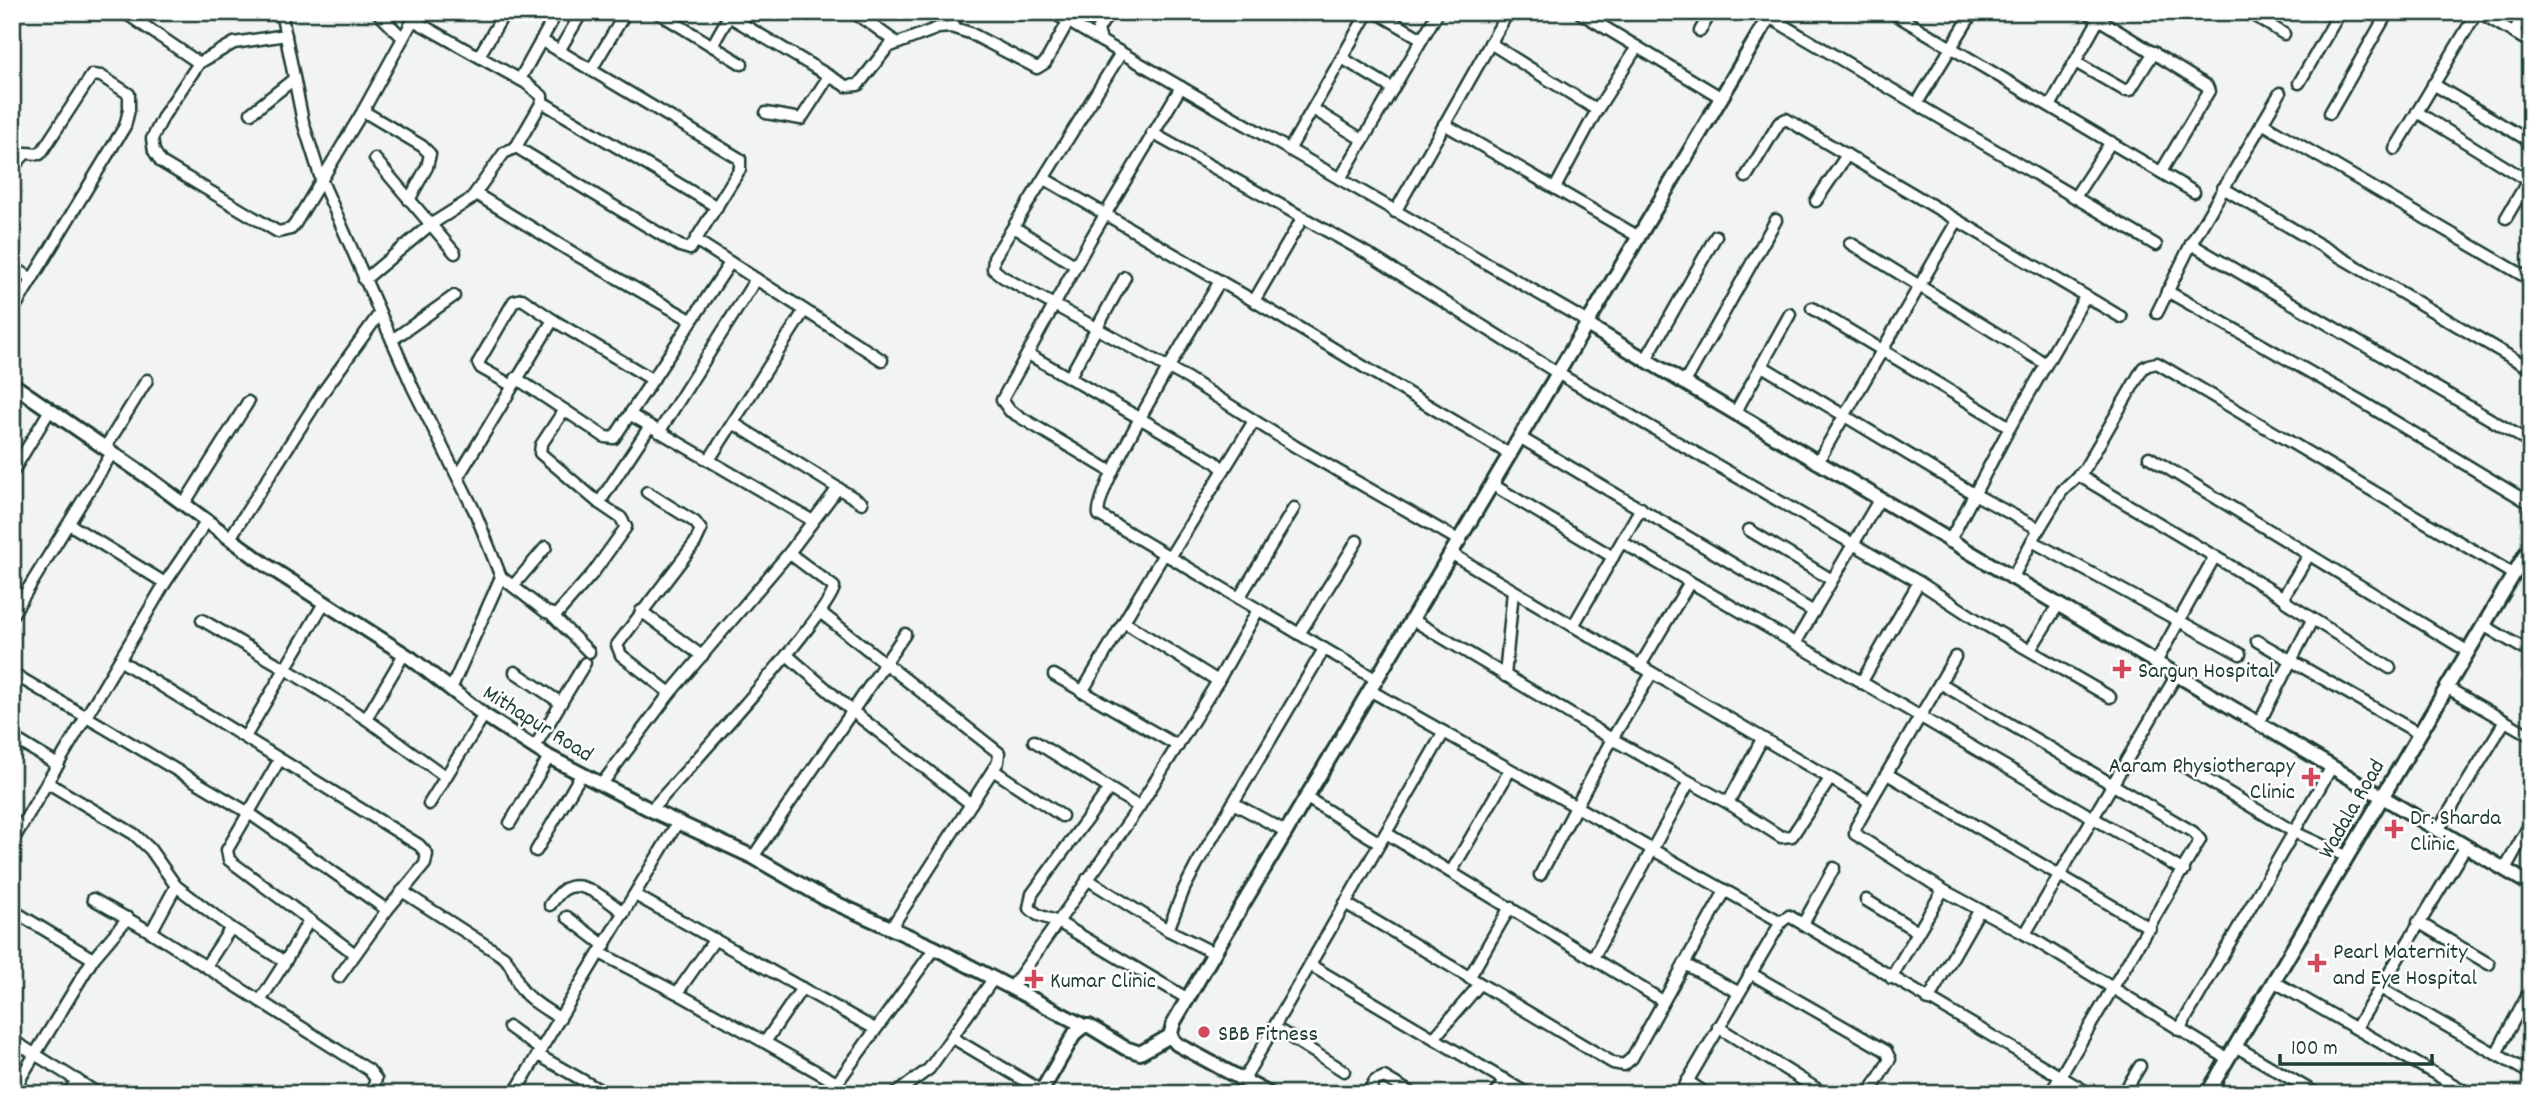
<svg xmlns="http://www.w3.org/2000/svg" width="2543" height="1106" font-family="Dekko,sans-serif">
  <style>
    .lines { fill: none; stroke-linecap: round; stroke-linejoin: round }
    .minor-casing { stroke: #1f3d34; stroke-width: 15 }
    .tertiary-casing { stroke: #1f3d34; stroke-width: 18 }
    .minor { stroke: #fff; stroke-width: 10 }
    .tertiary { stroke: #fff; stroke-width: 12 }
    .poi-dot { fill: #d1495b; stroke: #fff; stroke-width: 2.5 }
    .labels { text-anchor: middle; stroke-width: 5; stroke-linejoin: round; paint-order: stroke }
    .poi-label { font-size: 23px; fill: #1f3d34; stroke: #fff; text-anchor: start }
    .street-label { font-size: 23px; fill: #1f3d34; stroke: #fff }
  </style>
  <rect width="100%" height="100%" fill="#f2f3f3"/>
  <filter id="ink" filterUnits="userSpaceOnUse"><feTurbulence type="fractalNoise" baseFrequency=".0143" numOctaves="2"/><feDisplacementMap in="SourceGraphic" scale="14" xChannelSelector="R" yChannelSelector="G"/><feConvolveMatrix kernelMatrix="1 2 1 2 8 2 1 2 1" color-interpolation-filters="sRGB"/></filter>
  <g filter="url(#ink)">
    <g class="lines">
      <defs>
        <g id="minor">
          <path d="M124,12L199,63"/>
          <path d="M281,12L303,122L321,179L413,388L475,512L501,577L451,689"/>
          <path d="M377,12L403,38"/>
          <path d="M411,12L413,20L526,83L542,96V102L516,147L680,246L690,249L740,169V159L541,40"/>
          <path d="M657,12L742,64"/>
          <path d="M722,12L846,86L858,85L888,47L938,28L951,27L970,33L1037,68L1045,63L1068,22"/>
          <path d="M852,12L871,24L878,12"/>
          <path d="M1052,12L1101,41"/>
          <path d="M1109,12L1098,30L1101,41L1588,322"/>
          <path d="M1376,12L1422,39"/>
          <path d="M1579,12L1722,98"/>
          <path d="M1891,12L2194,192"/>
          <path d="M2087,12L2207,86L2209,91L2206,96L2161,172"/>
          <path d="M2249,12L2284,34"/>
          <path d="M2479,12L2531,43"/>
          <path d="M1769,17L2156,245"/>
          <path d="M871,24L897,43"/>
          <path d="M951,27L958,12"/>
          <path d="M1700,31L1711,12"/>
          <path d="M2514,32L2525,12"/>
          <path d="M286,35L234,43L199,63L164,115L152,139L154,151L161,162L278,232L291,229L295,224L363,111L413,20"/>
          <path d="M1490,43L1597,110"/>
          <path d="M712,46L729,16"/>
          <path d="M559,51L582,12"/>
          <path d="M1121,53L994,258L993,269L1003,277L1187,378L1296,447L1460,541"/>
          <path d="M479,56L505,12"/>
          <path d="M1342,58L1393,89"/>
          <path d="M2075,62L2124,90H2130L2154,52"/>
          <path d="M591,70L626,12"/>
          <path d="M520,79L557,12"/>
          <path d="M2299,83L2340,12"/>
          <path d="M2433,84L2531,142"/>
          <path d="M542,102L717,207"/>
          <path d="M1917,103L1973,12"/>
          <path d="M2050,106L2099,19"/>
          <path d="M1313,109L1363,140"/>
          <path d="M363,111L422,146L430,154L427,167L409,200"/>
          <path d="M2417,112L2528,181"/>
          <path d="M251,113L294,79"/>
          <path d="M766,113L801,119L829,76"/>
          <path d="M2330,113L2388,12"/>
          <path d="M2262,123L2531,280"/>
          <path d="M1444,124L1639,237"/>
          <path d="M1152,133L1368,254L1559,374L1919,582L1977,620L2110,697"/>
          <path d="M2395,149L2477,12"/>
          <path d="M1289,150L1368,12"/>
          <path d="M375,159L455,253"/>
          <path d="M12,168L26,153L40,154L43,150L92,75L101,76L129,94V110L125,126L12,312"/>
          <path d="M1746,177L1779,123L1786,119L2121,317"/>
          <path d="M1045,179L1254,301L1511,455"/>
          <path d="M1340,179L1438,12"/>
          <path d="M1555,188L1597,110L1637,47"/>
          <path d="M2223,188L2531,369"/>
          <path d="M476,194L580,257L691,320"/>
          <path d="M2075,197L2111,142"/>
          <path d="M1816,201L1847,155"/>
          <path d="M1395,212L1508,12"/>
          <path d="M2506,218L2530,177"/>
          <path d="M1014,227L1076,266"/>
          <path d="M697,241L882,360"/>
          <path d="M1850,243L2046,364"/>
          <path d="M2191,244L2531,443"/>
          <path d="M12,266L32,279"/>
          <path d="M364,280L430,225L471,199L504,153L516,147"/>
          <path d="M1220,281C1201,313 1092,490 1099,515L1377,680"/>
          <path d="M2167,291L2359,400L2531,504"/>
          <path d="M1254,301L1303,217"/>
          <path d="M1812,308L2010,427"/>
          <path d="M2157,313L2191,244L2280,93"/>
          <path d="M392,340L454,296"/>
          <path d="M1028,354L1214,461L1224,470"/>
          <path d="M1645,361L1716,236"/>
          <path d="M1762,366L1974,494L2039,529"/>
          <path d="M516,378L605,437L614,438L730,263"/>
          <path d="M1069,378L1125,277"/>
          <path d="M1684,384L1776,220"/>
          <path d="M511,385L481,368L478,363L514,301L522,299L553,320"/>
          <path d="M1735,413L1790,314"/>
          <path d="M631,415L813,521"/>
          <path d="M733,423L862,503"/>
          <path d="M659,432L756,279"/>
          <path d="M1521,438L1814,612"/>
          <path d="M105,448L147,380"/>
          <path d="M2149,457L2467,651"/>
          <path d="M709,460L804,311"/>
          <path d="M1817,463L1957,221"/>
          <path d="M1112,472L1010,411L1002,400L1090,240L1181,87"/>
          <path d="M12,473L50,410"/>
          <path d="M2078,475L2284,598"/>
          <path d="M458,477L553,320L653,380"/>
          <path d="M1493,485L1613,557"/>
          <path d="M647,492L695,522L701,530L695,543L617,645L621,655L670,693"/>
          <path d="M599,503L650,426"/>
          <path d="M184,504L248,402"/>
          <path d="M69,524L165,583"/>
          <path d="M1749,530L1832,580"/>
          <path d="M230,538L323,392L380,313"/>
          <path d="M2032,541L2240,654"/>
          <path d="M1622,542L2184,871"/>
          <path d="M1949,542L2010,427L2085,297"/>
          <path d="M1452,554L1870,802"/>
          <path d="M2309,555L2285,594L2286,602L2390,668"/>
          <path d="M1170,557L1254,421"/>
          <path d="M501,577L546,612L556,615L593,573L626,527L621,518L599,503L540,453L541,445L564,410"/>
          <path d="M2012,579L2032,541L2062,491L2084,470L2143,368L2148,365L2157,363L2513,574"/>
          <path d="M513,586L546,547"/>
          <path d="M1239,598L1294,508"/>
          <path d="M641,611L702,656"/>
          <path d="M820,612L999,753L998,762L891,928"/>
          <path d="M12,615L112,453"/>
          <path d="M553,616L589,652"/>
          <path d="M202,620L286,669L366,719"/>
          <path d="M1413,620L1612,739L1728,803L1781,837L1792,836L1830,779"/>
          <path d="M1124,622L1218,681"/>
          <path d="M2483,625L2531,653"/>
          <path d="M1573,626L1641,508"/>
          <path d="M1299,634L1357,541"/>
          <path d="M2257,641L2418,733"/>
          <path d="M1796,642L1879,500"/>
          <path d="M2030,650L2058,605"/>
          <path d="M404,654L366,719L446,777"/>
          <path d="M787,655L852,711L971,804"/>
          <path d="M1955,657L1870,802L1856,827L1855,834L1943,890L2025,934L2228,1059"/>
          <path d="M121,661L419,845L427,854L425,864L387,910L339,977"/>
          <path d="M2155,664L2215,556"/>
          <path d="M1640,666L1690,582"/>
          <path d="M515,672L561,703"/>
          <path d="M12,673L249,813L387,910"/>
          <path d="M1054,675L1178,746"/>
          <path d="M1505,676L1513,591"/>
          <path d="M1861,683L1919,582"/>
          <path d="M1940,683L2193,832L2200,840L2050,1094"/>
          <path d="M2446,687L2531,736"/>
          <path d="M1371,691L1781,922"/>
          <path d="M1082,692L1164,554"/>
          <path d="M2258,725L2312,620"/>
          <path d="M12,737L58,765"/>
          <path d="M245,737L324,603"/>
          <path d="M1034,741L1139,807"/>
          <path d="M534,748L585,663"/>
          <path d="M280,759L227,850L229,860L355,954"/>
          <path d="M2182,765L2294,832L2346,856"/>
          <path d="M993,770L1062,816"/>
          <path d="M1887,774L2150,928"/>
          <path d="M48,783L134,834L150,849L176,886L231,928L285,962L260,1001"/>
          <path d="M601,785L670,693L789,553L838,488"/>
          <path d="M1109,789L1032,894L1029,908L1038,915L1058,922L1188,999"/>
          <path d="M1307,798L1380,843"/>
          <path d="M1233,803L1287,832"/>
          <path d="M1728,803L1762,739"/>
          <path d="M429,804L484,715"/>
          <path d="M651,810C677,781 833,610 834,587L789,553"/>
          <path d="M510,823L549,757"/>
          <path d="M2438,830L2505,721"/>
          <path d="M1386,833L1663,1001"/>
          <path d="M12,842L165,583L207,521"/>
          <path d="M536,851L581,775"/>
          <path d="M753,857L905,634"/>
          <path d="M2505,869L2531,822"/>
          <path d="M1451,872L1510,770"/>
          <path d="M1540,875L1612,739L1652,673"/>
          <path d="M1087,879L1168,930L1214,953"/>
          <path d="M402,891L504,957C514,967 514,976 520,987C528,1000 548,1010 560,1019"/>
          <path d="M635,895L875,1029"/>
          <path d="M93,899L151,932L369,1070L376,1079L371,1094"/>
          <path d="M1866,900L1918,932"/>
          <path d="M1345,903L1613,1063L1624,1065L1632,1058L1725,891"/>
          <path d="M550,905C554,900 559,892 565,889C583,878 611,903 624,913"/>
          <path d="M12,910L93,959"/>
          <path d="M567,917L605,946"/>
          <path d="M2418,922L2489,964"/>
          <path d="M1803,924L1834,868"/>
          <path d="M1168,930L1184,889L1197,864L1324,649"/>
          <path d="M151,932L176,886"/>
          <path d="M2025,934L2176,676"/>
          <path d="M600,953L677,993L837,1083"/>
          <path d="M1593,958L1689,782"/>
          <path d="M285,962L308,922"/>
          <path d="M1684,964L1738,992"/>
          <path d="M1310,965L1528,1094"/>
          <path d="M206,966L231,928"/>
          <path d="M1750,973L1886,1051L1890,1059L1869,1094"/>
          <path d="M1469,978L1510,907"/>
          <path d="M1891,978L1943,890"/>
          <path d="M2273,981L2470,1094"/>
          <path d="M1012,987L1139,807L1218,681L1258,610"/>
          <path d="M2380,988L2531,1074"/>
          <path d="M677,993L715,939"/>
          <path d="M1928,1000L1979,911"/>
          <path d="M509,1027L541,1050"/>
          <path d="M1274,1027L1344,1071"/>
          <path d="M1718,1027L1825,1094"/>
          <path d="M2356,1028L2466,846"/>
          <path d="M2179,1030L2331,768"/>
          <path d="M953,1038L1042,1091"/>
          <path d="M1434,1038L1480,984"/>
          <path d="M12,1040L99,1094"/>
          <path d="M765,1042L802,988"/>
          <path d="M2235,1046L2317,1094"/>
          <path d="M2496,1054L2531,988"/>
          <path d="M538,1055L607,1094"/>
          <path d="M12,1072L21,1078"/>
          <path d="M1244,1079L1444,732"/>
          <path d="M1687,1081L1707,1094"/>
          <path d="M12,1092L93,959L128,918"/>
          <path d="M68,1094L77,1080"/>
          <path d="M514,1094L678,822"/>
          <path d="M829,1094L935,948"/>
          <path d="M895,1094L929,1069L994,978"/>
          <path d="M1367,1094L1375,1081L1384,1077L1413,1094"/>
          <path d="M1496,1094L1504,1079"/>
          <path d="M1680,1094L1781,922L1789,916L2090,1094"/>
          <path d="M2123,1094L2140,1066"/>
        </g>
        <g id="tertiary">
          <path d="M1587,325L2531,885"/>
          <path d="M12,384L146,476L266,565L412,659L484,715L549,757L651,810L753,857L824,898L935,948L1084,1026"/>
          <path d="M1170,1036L1177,1044L1269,1094"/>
          <path d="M1040,1094L1075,1033L1084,1026H1089L1125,1048L1140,1053L1170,1036L1174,1022L1214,953L1772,12"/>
          <path d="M2207,1094L2531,545"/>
        </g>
      </defs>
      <!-- minor casing -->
      <use href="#minor" class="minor-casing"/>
      <!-- tertiary casing -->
      <use href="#tertiary" class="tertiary-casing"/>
      <!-- minor -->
      <use href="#minor" class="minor"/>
      <!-- tertiary -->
      <use href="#tertiary" class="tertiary"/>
    </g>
  </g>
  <!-- markers -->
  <g class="poi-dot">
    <path d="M2118.5 658.5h7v7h7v7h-7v7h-7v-7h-7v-7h7z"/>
    <path d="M2307.5 766.5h7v7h7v7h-7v7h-7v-7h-7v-7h7z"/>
    <path d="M2390.5 818.5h7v7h7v7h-7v7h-7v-7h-7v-7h7z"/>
    <path d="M2313.5 952.5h7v7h7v7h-7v7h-7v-7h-7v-7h7z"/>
    <path d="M1030.5 968.5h7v7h7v7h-7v7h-7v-7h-7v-7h7z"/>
    <circle cx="1204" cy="1032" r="7"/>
  </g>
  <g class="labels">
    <!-- poi labels -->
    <g class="poi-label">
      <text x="2138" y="677">Sargun Hospital</text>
      <text x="2295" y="772" text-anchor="end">Aaram Physiotherapy<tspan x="2295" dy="26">Clinic</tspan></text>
      <text x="2410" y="824">Dr. Sharda<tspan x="2410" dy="26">Clinic</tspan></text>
      <text x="2333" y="958">Pearl Maternity<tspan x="2333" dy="26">and Eye Hospital</tspan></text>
      <text x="1050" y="987">Kumar Clinic</text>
      <text x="1218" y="1040">SBB Fitness</text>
    </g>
    <!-- street labels -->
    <g class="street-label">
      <text transform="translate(539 722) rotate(32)" y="8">Mithapur Road</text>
      <text transform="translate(2350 808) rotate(-60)" y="8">Wadala Road</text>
    </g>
  </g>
  <!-- margin -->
  <rect width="2543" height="1106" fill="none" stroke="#fff" stroke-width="42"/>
  <rect x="21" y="21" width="2501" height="1064" fill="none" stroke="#1f3d34" stroke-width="2.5" filter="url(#ink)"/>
  <!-- scale -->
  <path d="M2280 1054v10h152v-10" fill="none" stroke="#1f3d34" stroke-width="3.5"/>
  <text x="2291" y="1054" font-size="21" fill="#1f3d34" stroke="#ffffff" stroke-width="5" paint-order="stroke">100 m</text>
</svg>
